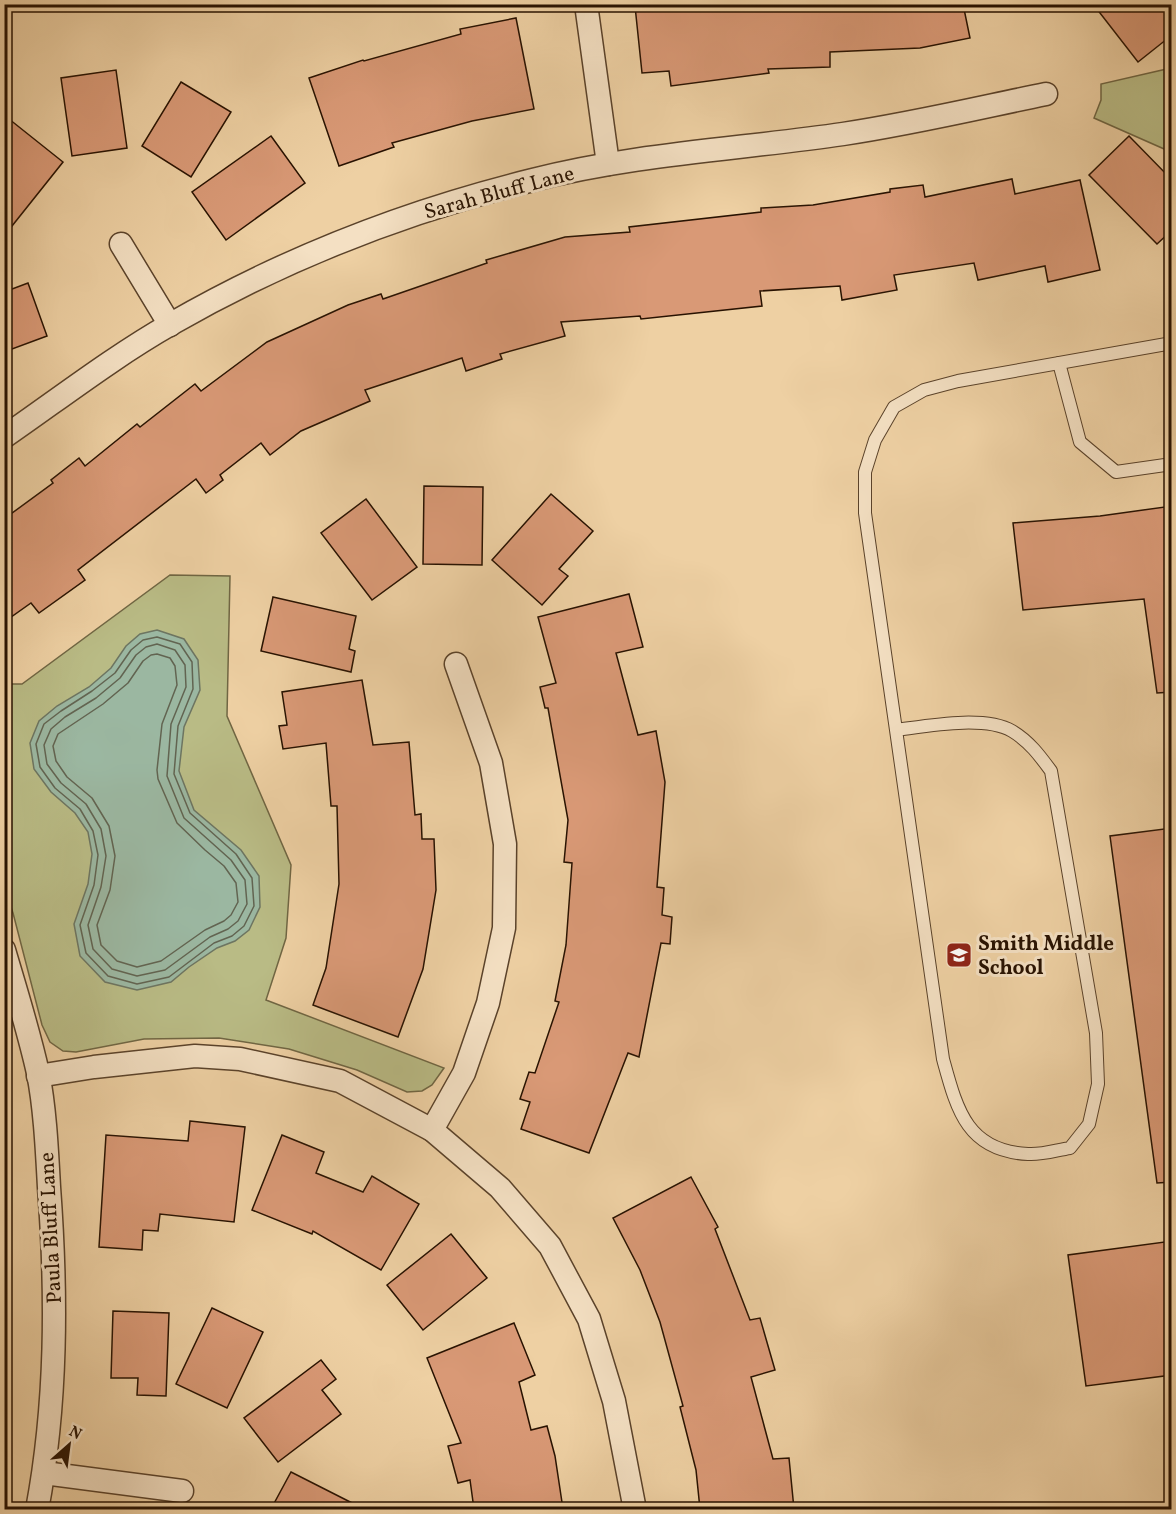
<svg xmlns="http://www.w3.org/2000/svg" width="1176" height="1514" font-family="Vollkorn,serif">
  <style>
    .green { fill: #b9bb85; stroke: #706643; stroke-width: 1.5 }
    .water { fill: #9bb7a1; stroke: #6d7561; stroke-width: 1.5 }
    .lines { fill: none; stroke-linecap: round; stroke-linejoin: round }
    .shore { stroke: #626451; stroke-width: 1.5 }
    .building { fill: #d99976; stroke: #281201; stroke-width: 1.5 }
    .service-casing { stroke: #5a422a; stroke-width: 14 }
    .minor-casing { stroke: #5a422a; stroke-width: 25 }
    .service { stroke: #f4e0c3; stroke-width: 12 }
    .minor { stroke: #f4e0c3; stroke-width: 22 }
    .labels { text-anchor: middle; stroke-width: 6; stroke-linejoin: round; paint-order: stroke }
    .street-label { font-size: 21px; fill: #281201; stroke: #f4e0c3 }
    .poi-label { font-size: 21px; font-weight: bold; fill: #281201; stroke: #f4e0c3; text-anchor: start }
  </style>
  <rect width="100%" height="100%" fill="#eed0a3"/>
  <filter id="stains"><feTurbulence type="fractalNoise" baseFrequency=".00333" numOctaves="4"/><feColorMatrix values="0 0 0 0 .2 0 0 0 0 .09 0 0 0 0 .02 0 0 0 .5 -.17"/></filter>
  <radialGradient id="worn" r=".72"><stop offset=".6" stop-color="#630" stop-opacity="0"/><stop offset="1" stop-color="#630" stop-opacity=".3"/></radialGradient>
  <!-- green -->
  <g class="green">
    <path d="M1171,68V152L1094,118L1101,100V84Z"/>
    <path d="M170,575L230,576L227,716L291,865L286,938L266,1000L444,1068L432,1085L422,1091L407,1092L357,1070L289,1049L219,1038L144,1039L76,1052L63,1051L50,1042L42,1025L13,913L5,890V684H22Z"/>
  </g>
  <!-- water -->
  <path class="water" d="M157,630L184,639L198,660L200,690L184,727L179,771L194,810L241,850L259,876L260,907L249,930L235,941L217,948L189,967L171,982L137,990L105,982L80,956L74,924L88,884L92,854L88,832L75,813L51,792L34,769L30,743L39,721L57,706L89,687L111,668L126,646L140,634Z"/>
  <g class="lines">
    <!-- shore -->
    <g class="shore">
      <path d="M157,637L180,644L192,662L193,689L178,726L174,774L190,813L236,854L252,878L254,906L244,926L232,936L214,943L169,977L137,984L108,976L86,953L80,925L94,885L98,855L93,831L80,809L55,788L40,767L36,744L44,724L61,711L92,691L115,673L131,650L143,640Z"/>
      <path d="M157,644L175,650L185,665L186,687L171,724L167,776L184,818L231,860L245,880L247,904L238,921L228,929L210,937L165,970L137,976L112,969L93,949L88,925L101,887L106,856L101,829L86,804L61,783L47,764L44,745L51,729L65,717L96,698L120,678L136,655L146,647Z"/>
      <path d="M157,654L170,658L175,666L177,685L162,724L157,770L158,779L177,823L205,850L224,866L236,883L238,902L231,915L224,921L205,930L161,961L137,967L117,961L101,945L97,925L110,890L115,856L109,826L92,798L67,777L56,761L53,746L58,734L103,704L128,683L143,661L151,655Z"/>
    </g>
  </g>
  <!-- building -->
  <g class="building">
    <path d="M657,4H963L970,38L920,48L830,52V67L768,69L769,73L671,86L669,71L642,73L635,6Z"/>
    <path d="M1093,4H1172V35L1138,62Z"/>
    <path d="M516,18L534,109L472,121L392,143L394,147L339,166L309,78L363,60L364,61L461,34L460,29Z"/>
    <path d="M116,70L127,148L72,156L61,78Z"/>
    <path d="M181,82L231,112L191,177L142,146Z"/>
    <path d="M4,115L63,162L4,236Z"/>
    <path d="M271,136L305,183L226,240L192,192Z"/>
    <path d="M1129,136L1172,180V230L1157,244L1089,175Z"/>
    <path d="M1012,179L1015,194L1080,180L1100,270L1048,282L1045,266L978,280L974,263L894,275L897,290L842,300L840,286L760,291L762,306L641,319L640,316L561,322L565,336L500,354L502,359L466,371L462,358L365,390L370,401L301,431L270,455L261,443L220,475L223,480L206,493L196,479L78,570L85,580L39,613L31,603L4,622V519L53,483L51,480L79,458L85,466L137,424L140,427L195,384L201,391L267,342L348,305L381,294L383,299L487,263L486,260L565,237L630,232L629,227L761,212V208L813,205L890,192V189L923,185L925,197Z"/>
    <path d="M28,283L47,336L4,352V292Z"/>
    <path d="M424,486L483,487L482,565L423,564Z"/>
    <path d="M551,494L593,531L559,569L568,576L542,605L492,560Z"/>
    <path d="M366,499L417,567L372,600L321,533Z"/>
    <path d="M1172,506V692L1157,693L1144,599L1023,610L1013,523L1100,516Z"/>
    <path d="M629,594L643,647L616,653L638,735L656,731L665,782L657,887L664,888L662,915L672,917L670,944L661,943L639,1057L628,1053L589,1153L521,1129L530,1102L520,1099L529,1072L535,1073L559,1002L555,1001L566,945L572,863L564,862L568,820L548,708H545L540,687L556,683L538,617Z"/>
    <path d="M273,597L356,616L349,649L355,651L351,672L261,651Z"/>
    <path d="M362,680L373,745L409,742L415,815L421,814L422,839H434L436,890L423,969L398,1037L313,1005L326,968L339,884L337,806H331L326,743L283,749L279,726L287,725L282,692Z"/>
    <path d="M1172,828V1182L1157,1183L1110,836Z"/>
    <path d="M190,1121L245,1127L234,1222L160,1214L158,1231L143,1230L142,1250L99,1247L106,1135L188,1141Z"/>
    <path d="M282,1135L324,1152L316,1173L363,1192L372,1176L419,1204L381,1270L313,1231L312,1234L252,1210Z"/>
    <path d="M691,1177L718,1227L715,1229L750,1320L760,1318L775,1370L751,1377L773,1459L789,1458L794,1509H700L696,1470L680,1407L683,1406L660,1322L640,1270L613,1218Z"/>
    <path d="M451,1234L487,1278L423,1330L387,1285Z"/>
    <path d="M1172,1241V1375L1086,1386L1068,1255Z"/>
    <path d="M212,1308L263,1332L227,1408L176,1384Z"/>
    <path d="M113,1311L169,1313L166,1396L137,1395L138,1378H111Z"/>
    <path d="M514,1323L535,1375L519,1382L531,1430L547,1426L555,1456L563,1509H474L470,1480L458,1483L448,1446L461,1443L427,1358Z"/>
    <path d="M321,1360L336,1379L322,1390L341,1414L278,1462L244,1418Z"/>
    <path d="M291,1472L364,1509H271Z"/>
  </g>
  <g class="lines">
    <defs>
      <g id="service">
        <path d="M1059,363L1080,442L1116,472L1172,464"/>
        <path d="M896,730C927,726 984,715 1012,731C1029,741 1040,756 1051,771L1096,1033L1098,1084L1089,1124L1070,1148C1057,1150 1042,1155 1028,1154C967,1151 957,1110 943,1059L865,513V472L875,440L894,407L924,390L958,381L1172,343"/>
      </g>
      <g id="minor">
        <path d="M586,4L608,164"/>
        <path d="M121,244L170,325"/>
        <path d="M4,437C59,399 113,357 171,324C284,259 407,211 533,180C634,154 740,149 843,134C911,124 978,108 1046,94"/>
        <path d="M4,950C16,991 29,1032 38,1073C45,1108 47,1151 49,1187C57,1295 57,1403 37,1510"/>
        <path d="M38,1076L94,1067L195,1056L240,1059L340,1081L432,1130L500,1188L550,1246L589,1319L614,1401L635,1510"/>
        <path d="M432,1130L464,1073L488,1003L504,928L505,844L491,763L456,664"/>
        <path d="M44,1473L182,1491"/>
      </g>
    </defs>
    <!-- service casing -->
    <use href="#service" class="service-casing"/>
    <!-- minor casing -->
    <use href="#minor" class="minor-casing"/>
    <!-- service -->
    <use href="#service" class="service"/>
    <!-- minor -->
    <use href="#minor" class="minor"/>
  </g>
  <!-- icons -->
  <defs>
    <symbol id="school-square" viewBox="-11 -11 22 22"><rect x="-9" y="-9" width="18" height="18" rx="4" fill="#8f2418" stroke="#f4e0c3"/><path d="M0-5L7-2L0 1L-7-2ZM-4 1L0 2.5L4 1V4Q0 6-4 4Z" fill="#fff"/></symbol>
  </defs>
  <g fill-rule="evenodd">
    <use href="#school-square" x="944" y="940" width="30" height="30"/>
  </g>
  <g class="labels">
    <!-- street labels -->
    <g class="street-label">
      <text transform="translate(499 192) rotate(-15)" y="7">Sarah Bluff Lane</text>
      <text transform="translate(50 1228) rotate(-93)" y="7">Paula Bluff Lane</text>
    </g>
    <!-- poi labels -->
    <g class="poi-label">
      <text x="978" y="950">Smith Middle<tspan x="978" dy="24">School</tspan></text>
    </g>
  </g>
  <!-- margin -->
  <rect width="1176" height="1514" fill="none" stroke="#eed0a3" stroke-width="24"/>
  <rect x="6" y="6" width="1164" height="1502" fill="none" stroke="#281201" stroke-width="3"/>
  <rect x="12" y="12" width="1152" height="1490" fill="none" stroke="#281201" stroke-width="1.5"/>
  <!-- north arrow -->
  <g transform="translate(69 1445) rotate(28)" stroke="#f4e0c3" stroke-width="4.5" paint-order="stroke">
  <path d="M0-4.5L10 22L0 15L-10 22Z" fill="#281201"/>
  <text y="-9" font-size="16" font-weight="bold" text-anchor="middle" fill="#281201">N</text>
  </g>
  <rect width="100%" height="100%" filter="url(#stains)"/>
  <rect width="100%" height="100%" fill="url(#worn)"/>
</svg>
